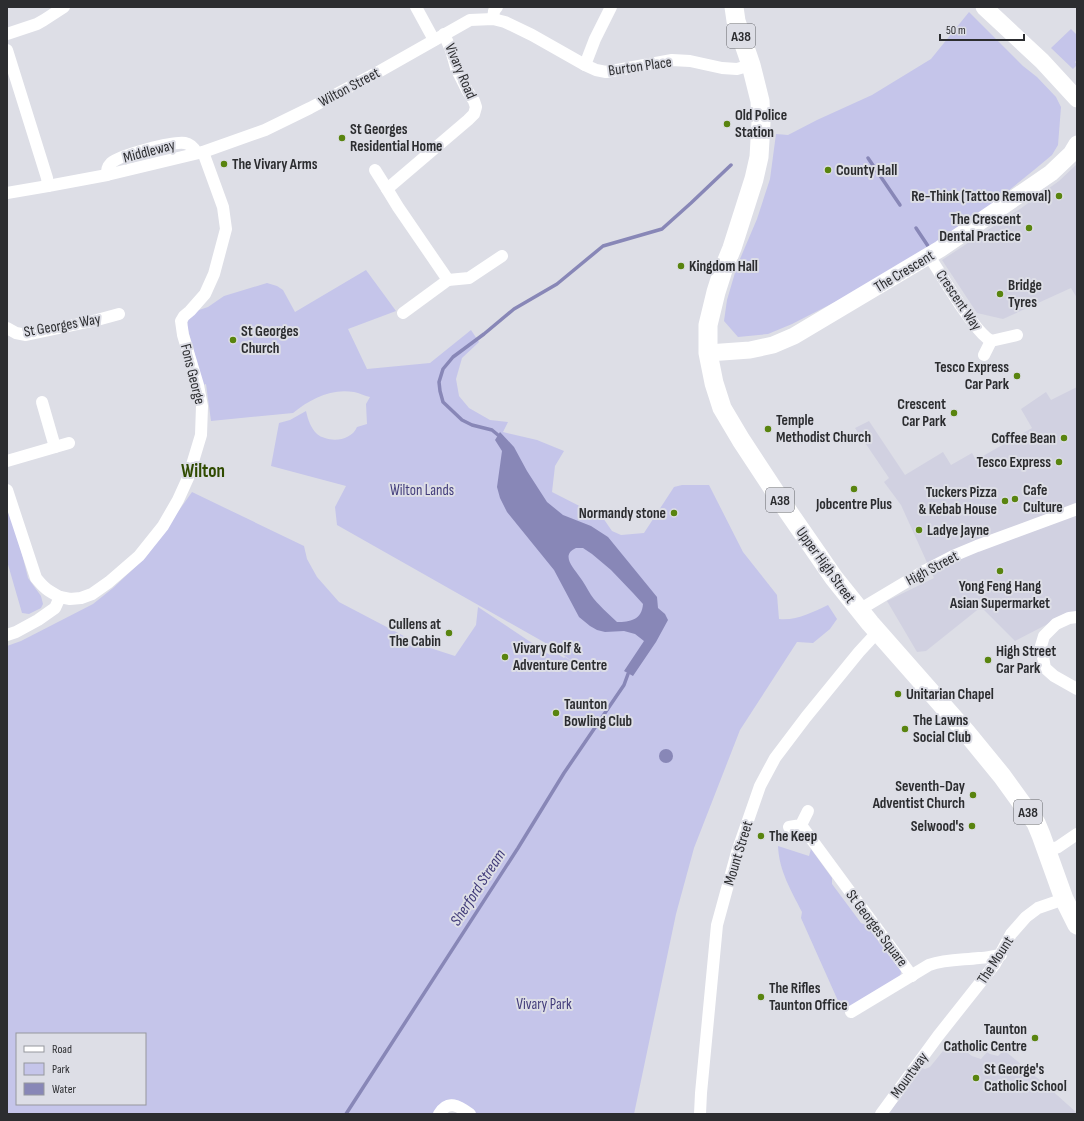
<svg xmlns="http://www.w3.org/2000/svg" width="1084" height="1121" font-family="'Sofia Sans Condensed',sans-serif">
  <style>
    .built { fill: #d1d1e1 }
    .green { fill: #c5c5ea; fill-rule: evenodd }
    .water { fill: #8887b7; fill-rule: evenodd }
    .lines { fill: none; stroke-linecap: round; stroke-linejoin: round }
    .stream { stroke: #8887b7; stroke-width: 3.5 }
    .street { stroke: #fff; stroke-width: 12 }
    .secondary { stroke: #fff; stroke-width: 17 }
    .primary { stroke: #fff; stroke-width: 19 }
    .poi-dot { fill: #59840f; stroke: #dddee6; stroke-width: 1.5 }
    .labels { text-anchor: middle; stroke-width: 4; stroke-linejoin: round; paint-order: stroke }
    .shield { fill: #dddee6; stroke: #616267; stroke-width: 1 }
    .shield-label { font-size: 14px; font-weight: bold; fill: #2c2d30 }
    .street-label { font-size: 15px; fill: #2c2d30; stroke: #dddee6 }
    .poi-label { font-size: 15px; font-weight: bold; fill: #2c2d30; stroke: #dddee6; text-anchor: start }
    .park-label { font-size: 15px; fill: #433d7b; stroke: #dddee6 }
    .water-label { font-size: 16px; font-style: italic; fill: #413b79; stroke: #dddee6 }
    .district-label { font-size: 19px; font-weight: bold; fill: #304b00; stroke: #dddee6 }
  </style>
  <rect width="100%" height="100%" fill="#dddee6"/>
  <!-- built -->
  <g class="built">
    <path d="M1077,164V298L1071,288L1003,319L977,313L942,260L1020,209L1059,181Z"/>
    <path d="M1077,387V612L1063,616L1015,641L981,607L926,651L917,652L887,601L934,578L901,505L884,482L889,478L855,428L869,421L905,475L943,452L951,465L972,453L976,460L1032,428L1021,409L1046,392L1051,400Z"/>
    <path d="M959,1046L972,1056L981,1059L987,1052L990,1054L998,1056L1004,1050L1048,1087L1077,1113V1114H888L922,1068L925,1069L930,1067L943,1051L947,1049L956,1050Z"/>
  </g>
  <!-- green -->
  <g class="green">
    <path d="M969,12L1023,66L1037,77L1056,97L1061,107L1058,145L1052,155L1034,170L966,225L876,281L792,324L768,334L738,337L724,321L727,300L737,266L757,219L770,179L776,134L788,135L817,120L872,95L931,59Z"/>
    <path d="M1071,29L1077,35V60L1075,62L1077,65L1073,69L1051,48Z"/>
    <path d="M366,270L396,311L348,329L367,369L430,363L471,330L479,342L462,358L456,379L459,396L469,408L490,420L508,422L503,432L537,440L564,451L555,466L552,492L603,518L612,531L621,535L644,533L674,487L682,485H709L743,552L777,595L779,619C796,621 813,612 828,605L837,619L830,629L813,643L797,642L740,730L694,848L676,914L634,1114H476C466,1106 455,1093 442,1103C438,1106 436,1111 433,1114H7V646L21,641L93,604L113,588L146,557L192,492L304,546L307,559L317,577L339,602L421,645L455,656L476,625L478,607L550,655L553,651L564,658L565,657L576,664L549,645L337,525L335,507L346,486L271,466L279,423L290,420L306,411C308,420 311,428 317,434C319,436 322,437 325,438C336,442 352,439 357,427L367,424L366,404L370,397C365,396 359,393 354,392C331,388 310,399 293,413L211,421L206,384L203,385L187,326L188,320L196,311L208,307L224,296L267,283L277,286L283,290L295,312ZM17,1034H145V1104H17Z"/>
    <path d="M7,503L20,546L28,578L41,596L43,604L41,608L29,614L22,613L7,561Z"/>
    <path d="M778,846L809,856L811,849L832,878V884L861,923L866,925L901,971L900,978L843,1012L801,918L802,912C791,890 779,871 778,846Z"/>
  </g>
  <!-- water -->
  <g class="water">
    <path d="M500,432L514,447L527,471L547,502L563,515L591,526L608,537L657,597L658,608L665,614L668,620L656,642L633,676L624,671L644,641L635,634L624,631L605,632L597,630L590,626L579,617L554,570L507,512L500,498L497,487L502,451L495,440ZM576,548H583L592,554L611,570L633,593L643,604C642,620 630,622 617,622C608,613 598,605 591,595C587,589 584,582 579,576C574,568 560,555 576,548Z"/>
    <circle cx="666" cy="756" r="7"/>
  </g>
  <g class="lines">
    <!-- stream -->
    <g class="stream">
      <path d="M868,158L900,205"/>
      <path d="M916,228L928,246"/>
      <path d="M498,435L492,430L472,425L462,420L443,402L440,391L439,382L443,369L453,357L484,334L514,309L557,284L603,246L662,229L691,203L731,165"/>
      <path d="M346,1114L518,848L564,773L624,685L628,674"/>
    </g>
    <!-- street -->
    <g class="street">
      <path d="M416,7L434,40"/>
      <path d="M493,19L494,11L497,7"/>
      <path d="M7,34L37,24L44,20L64,7"/>
      <path d="M7,50L47,178L48,186"/>
      <path d="M585,65L595,39L611,7"/>
      <path d="M375,170L387,189"/>
      <path d="M107,175C107,170 107,167 111,163C120,155 173,141 185,143C191,144 194,148 197,153"/>
      <path d="M7,193L48,186L107,175L203,152L265,130L310,108L380,71L470,20L493,19L505,22L532,35L585,65L596,70L606,72L672,60L690,61L722,68L737,69L751,65"/>
      <path d="M929,256C942,276 954,297 968,316C975,325 981,335 991,341L984,355"/>
      <path d="M448,280L469,278L502,256"/>
      <path d="M403,313L448,280L398,207L387,189L468,120L474,114L476,107L474,101L467,90L456,68L451,50L444,34"/>
      <path d="M7,328L16,333L26,335L97,320L119,314"/>
      <path d="M991,341L1017,335"/>
      <path d="M42,402L55,447"/>
      <path d="M7,461L69,443"/>
      <path d="M7,490L36,578C44,588 48,591 60,597"/>
      <path d="M859,610L926,570L953,556L977,546L1077,509"/>
      <path d="M1077,617L1069,618L1056,624L1044,636L1041,646L1045,668L1054,676L1077,689"/>
      <path d="M7,635L16,632L38,620L55,608L60,597L70,599L81,598L92,594L109,582L139,556L163,526L178,500L188,478L201,435L202,406L198,385L183,335L181,321L184,316L190,311L205,294L214,274L226,229L223,207L203,152"/>
      <path d="M801,825L912,976"/>
      <path d="M789,827L801,825L808,811"/>
      <path d="M1047,851L1058,847L1077,834"/>
      <path d="M851,1012L929,965C946,959 962,960 979,958C986,958 993,956 1001,955"/>
      <path d="M439,1114C448,1099 459,1106 470,1114"/>
      <path d="M700,1114L701,1093L717,925L737,852L760,786L775,758L806,717L859,652L871,639L879,633"/>
      <path d="M881,1114L938,1036L995,964L1011,934L1026,917L1038,908L1064,899"/>
    </g>
    <!-- secondary -->
    <g class="secondary">
      <path d="M984,7L1042,61L1077,99"/>
      <path d="M708,353L750,350L773,345L794,336L940,249L1051,173L1071,154L1077,144"/>
    </g>
    <!-- primary -->
    <path class="primary" d="M734,7L736,21L751,65L760,101L761,123L759,157L754,179L732,248L723,270L716,292L708,325V353L714,383L722,408L741,440L787,510L834,578L870,623L966,732L1002,776L1036,823L1041,835L1064,899L1077,925"/>
  </g>
  <!-- markers -->
  <g class="poi-dot">
    <circle cx="727" cy="124" r="4"/>
    <circle cx="342" cy="138" r="4"/>
    <circle cx="224" cy="164" r="4"/>
    <circle cx="828" cy="170" r="4"/>
    <circle cx="1059" cy="196" r="4"/>
    <circle cx="1029" cy="228" r="4"/>
    <circle cx="681" cy="266" r="4"/>
    <circle cx="1000" cy="294" r="4"/>
    <circle cx="233" cy="340" r="4"/>
    <circle cx="1017" cy="376" r="4"/>
    <circle cx="954" cy="413" r="4"/>
    <circle cx="768" cy="429" r="4"/>
    <circle cx="1064" cy="438" r="4"/>
    <circle cx="1059" cy="462" r="4"/>
    <circle cx="854" cy="489" r="4"/>
    <circle cx="1015" cy="499" r="4"/>
    <circle cx="1005" cy="501" r="4"/>
    <circle cx="674" cy="513" r="4"/>
    <circle cx="919" cy="530" r="4"/>
    <circle cx="1000" cy="571" r="4"/>
    <circle cx="449" cy="633" r="4"/>
    <circle cx="505" cy="657" r="4"/>
    <circle cx="988" cy="660" r="4"/>
    <circle cx="898" cy="694" r="4"/>
    <circle cx="556" cy="713" r="4"/>
    <circle cx="905" cy="729" r="4"/>
    <circle cx="973" cy="795" r="4"/>
    <circle cx="972" cy="826" r="4"/>
    <circle cx="761" cy="836" r="4"/>
    <circle cx="761" cy="997" r="4"/>
    <circle cx="1035" cy="1038" r="4"/>
    <circle cx="976" cy="1078" r="4"/>
  </g>
  <g class="labels">
    <!-- shield labels -->
    <g class="shield">
      <rect x="727" y="24" width="28" height="24" rx="3"/>
      <rect x="766" y="488" width="28" height="24" rx="3"/>
      <rect x="1014" y="800" width="28" height="24" rx="3"/>
    </g>
    <g class="shield-label">
      <text x="741" y="41">A38</text>
      <text x="780" y="505">A38</text>
      <text x="1028" y="817">A38</text>
    </g>
    <!-- street labels -->
    <g class="street-label">
      <text transform="translate(640 66) rotate(-8)" y="5">Burton Place</text>
      <text transform="translate(461 71) rotate(67)" y="5">Vivary Road</text>
      <text transform="translate(349 87) rotate(-28)" y="5">Wilton Street</text>
      <text transform="translate(149 151) rotate(-15)" y="5">Middleway</text>
      <text transform="translate(904 271) rotate(-31)" y="5">The Crescent</text>
      <text transform="translate(959 300) rotate(56)" y="5">Crescent Way</text>
      <text transform="translate(62 325) rotate(-10)" y="5">St Georges Way</text>
      <text transform="translate(193 374) rotate(76)" y="5">Fons George</text>
      <text transform="translate(826 565) rotate(54)" y="5">Upper High Street</text>
      <text transform="translate(932 568) rotate(-28)" y="5">High Street</text>
      <text transform="translate(738 853) rotate(-73)" y="5">Mount Street</text>
      <text transform="translate(877 928) rotate(53)" y="5">St Georges Square</text>
      <text transform="translate(995 960) rotate(-57)" y="5">The Mount</text>
      <text transform="translate(909 1075) rotate(-54)" y="5">Mountway</text>
    </g>
    <!-- poi labels -->
    <g class="poi-label">
      <text x="735" y="120">Old Police<tspan x="735" dy="17">Station</tspan></text>
      <text x="350" y="134">St Georges<tspan x="350" dy="17">Residential Home</tspan></text>
      <text x="232" y="169">The Vivary Arms</text>
      <text x="836" y="175">County Hall</text>
      <text x="1051" y="201" text-anchor="end">Re-Think (Tattoo Removal)</text>
      <text x="1021" y="224" text-anchor="end">The Crescent<tspan x="1021" dy="17">Dental Practice</tspan></text>
      <text x="689" y="271">Kingdom Hall</text>
      <text x="1008" y="290">Bridge<tspan x="1008" dy="17">Tyres</tspan></text>
      <text x="241" y="336">St Georges<tspan x="241" dy="17">Church</tspan></text>
      <text x="1009" y="372" text-anchor="end">Tesco Express<tspan x="1009" dy="17">Car Park</tspan></text>
      <text x="946" y="409" text-anchor="end">Crescent<tspan x="946" dy="17">Car Park</tspan></text>
      <text x="776" y="425">Temple<tspan x="776" dy="17">Methodist Church</tspan></text>
      <text x="1056" y="443" text-anchor="end">Coffee Bean</text>
      <text x="1051" y="467" text-anchor="end">Tesco Express</text>
      <text x="1023" y="495">Cafe<tspan x="1023" dy="17">Culture</tspan></text>
      <text x="997" y="497" text-anchor="end">Tuckers Pizza<tspan x="997" dy="17">&amp; Kebab House</tspan></text>
      <text x="854" y="509" text-anchor="middle">Jobcentre Plus</text>
      <text x="666" y="518" text-anchor="end">Normandy stone</text>
      <text x="927" y="535">Ladye Jayne</text>
      <text x="1000" y="591" text-anchor="middle">Yong Feng Hang<tspan x="1000" dy="17">Asian Supermarket</tspan></text>
      <text x="441" y="629" text-anchor="end">Cullens at<tspan x="441" dy="17">The Cabin</tspan></text>
      <text x="513" y="653">Vivary Golf &amp;<tspan x="513" dy="17">Adventure Centre</tspan></text>
      <text x="996" y="656">High Street<tspan x="996" dy="17">Car Park</tspan></text>
      <text x="906" y="699">Unitarian Chapel</text>
      <text x="564" y="709">Taunton<tspan x="564" dy="17">Bowling Club</tspan></text>
      <text x="913" y="725">The Lawns<tspan x="913" dy="17">Social Club</tspan></text>
      <text x="965" y="791" text-anchor="end">Seventh-Day<tspan x="965" dy="17">Adventist Church</tspan></text>
      <text x="964" y="831" text-anchor="end">Selwood's</text>
      <text x="769" y="841">The Keep</text>
      <text x="769" y="993">The Rifles<tspan x="769" dy="17">Taunton Office</tspan></text>
      <text x="1027" y="1034" text-anchor="end">Taunton<tspan x="1027" dy="17">Catholic Centre</tspan></text>
      <text x="984" y="1074">St George's<tspan x="984" dy="17">Catholic School</tspan></text>
    </g>
    <!-- park labels -->
    <g class="park-label">
      <text x="422" y="495">Wilton Lands</text>
      <text x="544" y="1009">Vivary Park</text>
    </g>
    <!-- water labels -->
    <g class="water-label">
      <text transform="translate(477 887) rotate(-57)" y="6">Sherford Stream</text>
    </g>
    <!-- district labels -->
    <g class="district-label">
      <text x="203" y="477">Wilton</text>
    </g>
  </g>
  <!-- border -->
  <rect width="1084" height="1121" fill="none" stroke="#2c2d30" stroke-width="16"/>
  <!-- legend -->
  <rect x="16" y="1033" width="130" height="72" fill="#dddee6" stroke="#96979d"/>
  <rect x="24" y="1046" width="20" height="6" fill="#ffffff" stroke="#96979d"/>
  <text x="52" y="1053" font-size="12" fill="#2c2d30">Road</text>
  <rect x="24" y="1063" width="20" height="12" fill="#c5c5ea" stroke="#96979d"/>
  <text x="52" y="1073" font-size="12" fill="#2c2d30">Park</text>
  <rect x="24" y="1083" width="20" height="12" fill="#8887b7" stroke="#96979d"/>
  <text x="52" y="1093" font-size="12" fill="#2c2d30">Water</text>
  <!-- scale -->
  <path d="M940 34v6h84v-6" fill="none" stroke="#2c2d30" stroke-width="2"/>
  <text x="946" y="34" font-size="12" fill="#2c2d30" stroke="#dddee6" stroke-width="3" paint-order="stroke">50 m</text>
</svg>
